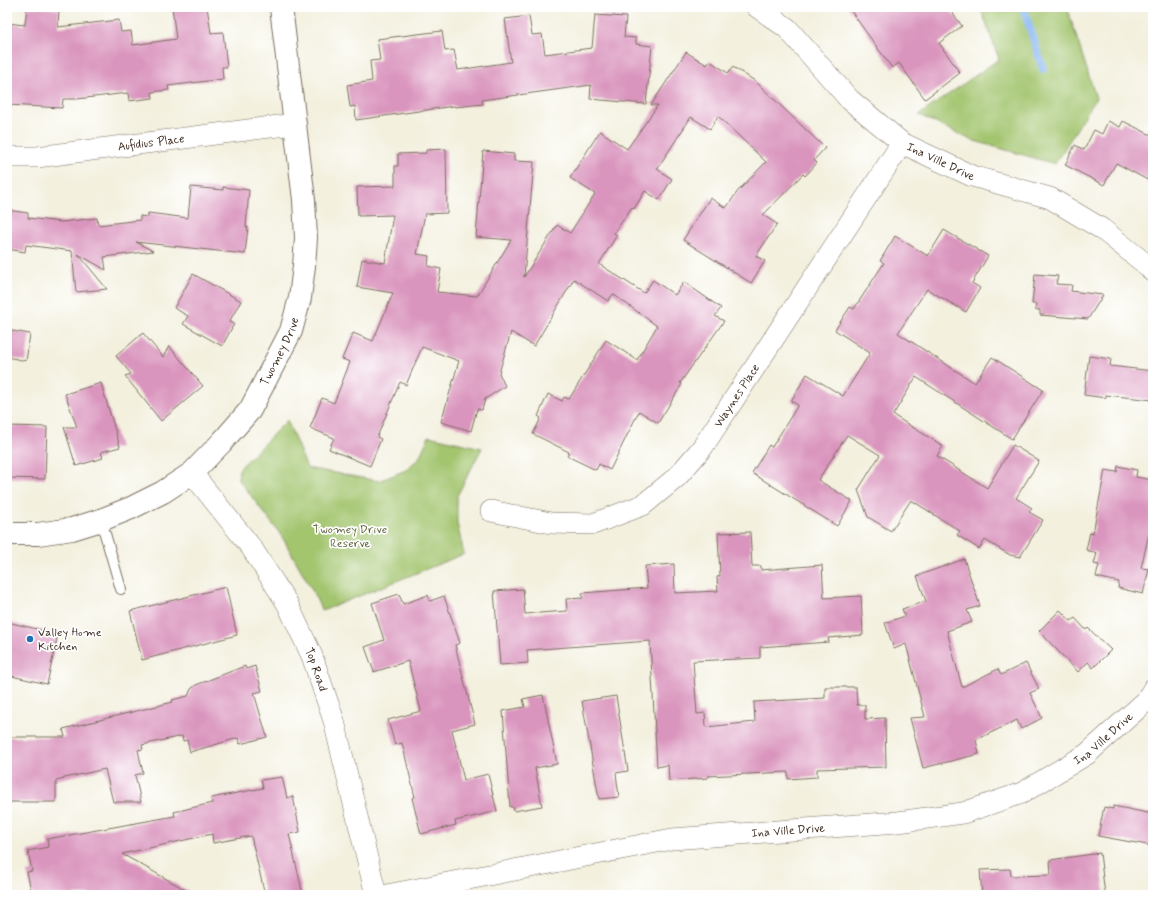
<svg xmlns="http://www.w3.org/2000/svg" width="1160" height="902" font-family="Mynerve,sans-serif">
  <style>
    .park { fill: #a3c56e; stroke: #6f7846 }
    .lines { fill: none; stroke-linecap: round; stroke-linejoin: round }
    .stream { stroke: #83b4ef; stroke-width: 8 }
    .building { fill: #da95be }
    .service-casing { stroke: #7b6f61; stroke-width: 12 }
    .minor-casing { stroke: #7b6f61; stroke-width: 22 }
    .tertiary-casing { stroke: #7b6f61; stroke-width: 24 }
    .service { stroke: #fff; stroke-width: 10 }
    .minor { stroke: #fff; stroke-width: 21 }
    .tertiary { stroke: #fff; stroke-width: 22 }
    .poi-dot { fill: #1f6fb2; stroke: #fff; stroke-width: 1.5 }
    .labels { text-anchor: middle; stroke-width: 3.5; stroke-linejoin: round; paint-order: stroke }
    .street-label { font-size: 12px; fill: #3b2a1e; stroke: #fff }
    .park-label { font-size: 12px; fill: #5f603a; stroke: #fff }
    .poi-label { font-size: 12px; fill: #3b2a1e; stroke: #fff; text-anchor: start }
  </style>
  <rect width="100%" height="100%" fill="#fff"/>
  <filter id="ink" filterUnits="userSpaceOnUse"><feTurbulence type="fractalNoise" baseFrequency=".025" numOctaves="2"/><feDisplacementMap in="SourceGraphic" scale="8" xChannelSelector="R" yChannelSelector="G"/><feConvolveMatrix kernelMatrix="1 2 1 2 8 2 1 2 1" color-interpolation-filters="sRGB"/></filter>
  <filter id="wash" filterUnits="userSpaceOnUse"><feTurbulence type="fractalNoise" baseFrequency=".012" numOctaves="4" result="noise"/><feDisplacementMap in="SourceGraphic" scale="16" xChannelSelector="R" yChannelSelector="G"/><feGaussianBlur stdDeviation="0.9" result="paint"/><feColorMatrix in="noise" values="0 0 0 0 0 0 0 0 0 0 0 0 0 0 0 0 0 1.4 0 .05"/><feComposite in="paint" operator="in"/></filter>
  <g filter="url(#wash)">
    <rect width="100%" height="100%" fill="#f3f0de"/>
    <!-- park -->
    <g class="park">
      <path d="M980,7H1067L1096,98L1055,164L971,140L919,115L999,59Z"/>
      <path d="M287,420L307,468L379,481L406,470L419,458L429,436L482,448L457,496V523L464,554L322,611L310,586L281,535L238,479L239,469Z"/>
    </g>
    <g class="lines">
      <!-- stream -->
      <path class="stream" d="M1023,7L1043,69"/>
    </g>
    <g id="blocks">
      <!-- building -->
      <g class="building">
        <path d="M27,7L59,9L58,27L119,20L121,32L131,31L133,45L176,39L172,7H207L211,33L223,32L227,67H222L223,79L168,86L169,90L152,92L153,98L129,101L128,93L77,99H63L62,108L7,105V23L25,25Z"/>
        <path d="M848,7H948L962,26L939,43L960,73L925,99L899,63L892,68Z"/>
        <path d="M595,15L626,17L624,37L636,38V44L652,46L646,104L590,99L591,85L482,100L483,104L455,107L454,106L356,120L355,106L350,107L347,85L372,81L370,61L380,60L377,39L442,31L445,51L454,50L458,70L511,62L505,19L529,16L532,35L542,34L545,54L592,48Z"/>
        <path d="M686,52L707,65L710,61L728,73L733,67L755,81L825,148L814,160L817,163L805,176L803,174L763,215L777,224L756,256L765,261L751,283L683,240L710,198L726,208L738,191L766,162L718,116L710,129L691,117L657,169L672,179L659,200L645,191L634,209L632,207L614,233L617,235L599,264L644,293L653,280L675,295L684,282L721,308L715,316L724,321L680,383L682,384L658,423L639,411L610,470L599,464L596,470L567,456L569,452L533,434L541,418L538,416L548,394L562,401L564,397L569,399L606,340L637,360L657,326L613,294L608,301L574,279L534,346L511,332L499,373L505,386L485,399L482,410L477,409L471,431L441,422L459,361L422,347L406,385L400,382L377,437L381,439L370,466L329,449L334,438L310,428L322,398L334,403L350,362L342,359L353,333L373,341L393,293L357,287L362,259L385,263L393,215L358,216L357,187L395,186V166H398V154L426,153V150L446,149L447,213L425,214L417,254L429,256L428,266L441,269L437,292L477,296L511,240L476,237L483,151L514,154V161L534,162L524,277L557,225L570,233L595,194L570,178L600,131L627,149L658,105H651Z"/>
        <path d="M1108,121L1120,127L1123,121L1153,136V183L1116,163L1104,185L1065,165L1075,145L1084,150L1094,130L1102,134Z"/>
        <path d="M191,187L223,190V187L249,190L246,227H248L245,254L136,242L153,251L104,257L106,270L78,254L107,289L76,292L72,251L26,245L25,252L7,249V210L28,213V218L61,222L97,218L98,225L140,220V216L148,217V213L188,218Z"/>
        <path d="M944,230L988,256L972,283L980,288L966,312L927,289L898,333L975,383L992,357L1043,390L1012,439L916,377L893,415L943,446L937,456L987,488L1013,445L1039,461L1016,498L1032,508L1029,512L1043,520L1020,557L1010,555L985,540L979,549L957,535L960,531L911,500L891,531L868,517L858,490L880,455L847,435L818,480L852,501L837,526L752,473L769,445L772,447L798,405L791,401L807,374L843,396L870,353L835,330L850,307L854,309L884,263L880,261L895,236L928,256Z"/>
        <path d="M193,274L241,301L229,322L234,324L222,346L183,324L188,316L174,308Z"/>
        <path d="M1035,274L1058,276L1056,284L1072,285L1071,291L1103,295L1088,319L1040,315V310H1035L1036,304H1032Z"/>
        <path d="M7,330L30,334L26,361L7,357Z"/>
        <path d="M143,333L163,357L169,346L203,386L161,421L125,376L131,374L116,356Z"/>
        <path d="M1089,356L1111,359L1110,366L1153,371V400L1106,395V398L1084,395Z"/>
        <path d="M101,383L120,447L101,452L103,458L76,466L64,427H77L65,394Z"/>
        <path d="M7,426L47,427L45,479L7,478Z"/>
        <path d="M1118,466L1137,470L1136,477L1153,480V516L1141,568L1149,569L1143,594L1118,588L1119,582L1096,577L1099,565L1094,564L1097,553L1086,550L1090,532L1093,533L1105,470L1117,472Z"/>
        <path d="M750,532L752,566H761V570L822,565L824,598L861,596L863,635L828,638L829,642L760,647V658L693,661L697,714L705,713L706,727L755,722L754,702L825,698V687H856L857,705H865V719L885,718L886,767L817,769V777L788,779V772L708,776V778L669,781L668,765L657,767L650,641L527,650L528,663L500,665L494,591L523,589L525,614L567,611L566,599L583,598L582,593L647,588L645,566L674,564L675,593L718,591L717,577L720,576L718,533Z"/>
        <path d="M964,559L980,606L967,610L972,622L947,631L962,687L998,669L1001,675L1026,663L1039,689L1030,693L1042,718L1021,729L1017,720L976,740L979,754L923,768L910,718L925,717L906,644L894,649L885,623L905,616L902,609L926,601L917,576Z"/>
        <path d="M226,587L237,635L142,660L130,611Z"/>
        <path d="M399,594L403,604L428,595L430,601L444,596L460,643L455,645L475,724L452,730L464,780L488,774L497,811L455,821L456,825L421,834L412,798L415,797L402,743L395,745L388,720L421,711L408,661L374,672L365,647L384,640L372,603Z"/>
        <path d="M1060,610L1071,621L1075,618L1086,630L1088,628L1111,650L1093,668L1088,662L1078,672L1039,631Z"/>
        <path d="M7,622L58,634L47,684L7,675Z"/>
        <path d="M245,666L246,669L255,666L262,691L254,693L267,737L240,744L238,738L190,752L187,740L183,741L182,736L142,745L143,749L138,750L143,773L135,775L141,802H113L105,769L56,780V802H7V737H65L63,729L173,702L172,700L188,696L191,689L196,685Z"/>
        <path d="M543,695L557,764L535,768L542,806L514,811L513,807H510L503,711L525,707L523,699Z"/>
        <path d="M616,696L628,771L616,773L619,797L599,799L582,701Z"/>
        <path d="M282,777L287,798L293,796L300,832L289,834L303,895H265L251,836L213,843L212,834L122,854L195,895H32L27,872L32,871L28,851L48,847L47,839L175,816L174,812L212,803L211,798L263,788L261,780Z"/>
        <path d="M1113,806L1153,814V846L1098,836L1104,807L1113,809Z"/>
        <path d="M1100,853L1105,895H982L980,870L1010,869L1011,876L1051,875L1050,860Z"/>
      </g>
    </g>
  </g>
  <g filter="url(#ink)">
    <use href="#blocks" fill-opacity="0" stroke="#7b6f61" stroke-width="1"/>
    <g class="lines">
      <defs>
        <path id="service" d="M101,520L121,589"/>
        <g id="minor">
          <path id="s1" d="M757,7L787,28L849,99L902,143L972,176L1050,198L1102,229L1148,266L1153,272"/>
          <path id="s2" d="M7,157H37L294,124"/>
          <path id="s3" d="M192,473L251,547L287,603L312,656L334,721L376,895"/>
          <path id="s4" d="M491,511L551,523L593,524L643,505L677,477L702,448L902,143"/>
          <path id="s5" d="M387,895L672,839L898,822L963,813L1022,793L1087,754L1146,701L1153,689"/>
        </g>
        <g id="tertiary">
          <path id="s6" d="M7,534H38L72,529L101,520L131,508L163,492L192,473L222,442L250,410L261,389L291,331L300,298L304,266L306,238L304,200L281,7"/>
        </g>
      </defs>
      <!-- service casing -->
      <use href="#service" class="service-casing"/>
      <!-- minor casing -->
      <use href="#minor" class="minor-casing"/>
      <!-- tertiary casing -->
      <use href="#tertiary" class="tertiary-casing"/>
      <!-- service -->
      <use href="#service" class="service"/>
      <!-- minor -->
      <use href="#minor" class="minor"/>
      <!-- tertiary -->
      <use href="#tertiary" class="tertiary"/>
    </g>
  </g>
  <!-- markers -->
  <circle class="poi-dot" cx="30" cy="639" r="4"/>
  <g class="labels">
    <!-- street labels -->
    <g class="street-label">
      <text dy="4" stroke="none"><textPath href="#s2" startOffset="145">Aufidius Place</textPath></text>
      <text dy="4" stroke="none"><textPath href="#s1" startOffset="243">Ina Ville Drive</textPath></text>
      <text dy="4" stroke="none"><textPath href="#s6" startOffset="350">Twomey Drive</textPath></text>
      <text dy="4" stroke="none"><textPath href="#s4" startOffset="302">Waynes Place</textPath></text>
      <text dy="4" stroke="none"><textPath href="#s3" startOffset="234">Top Road</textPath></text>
      <text dy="4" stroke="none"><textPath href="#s5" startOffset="743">Ina Ville Drive</textPath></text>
      <text dy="4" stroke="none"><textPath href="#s5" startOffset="407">Ina Ville Drive</textPath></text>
    </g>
    <!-- park labels -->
    <g class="park-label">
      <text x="350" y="533">Twomey Drive<tspan x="350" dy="14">Reserve</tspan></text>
    </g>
    <!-- poi labels -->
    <g class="poi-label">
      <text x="38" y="636">Valley Home<tspan x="38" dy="14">Kitchen</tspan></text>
    </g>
  </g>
  <!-- margin -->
  <rect width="1160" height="902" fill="none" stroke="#fff" stroke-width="24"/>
</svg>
